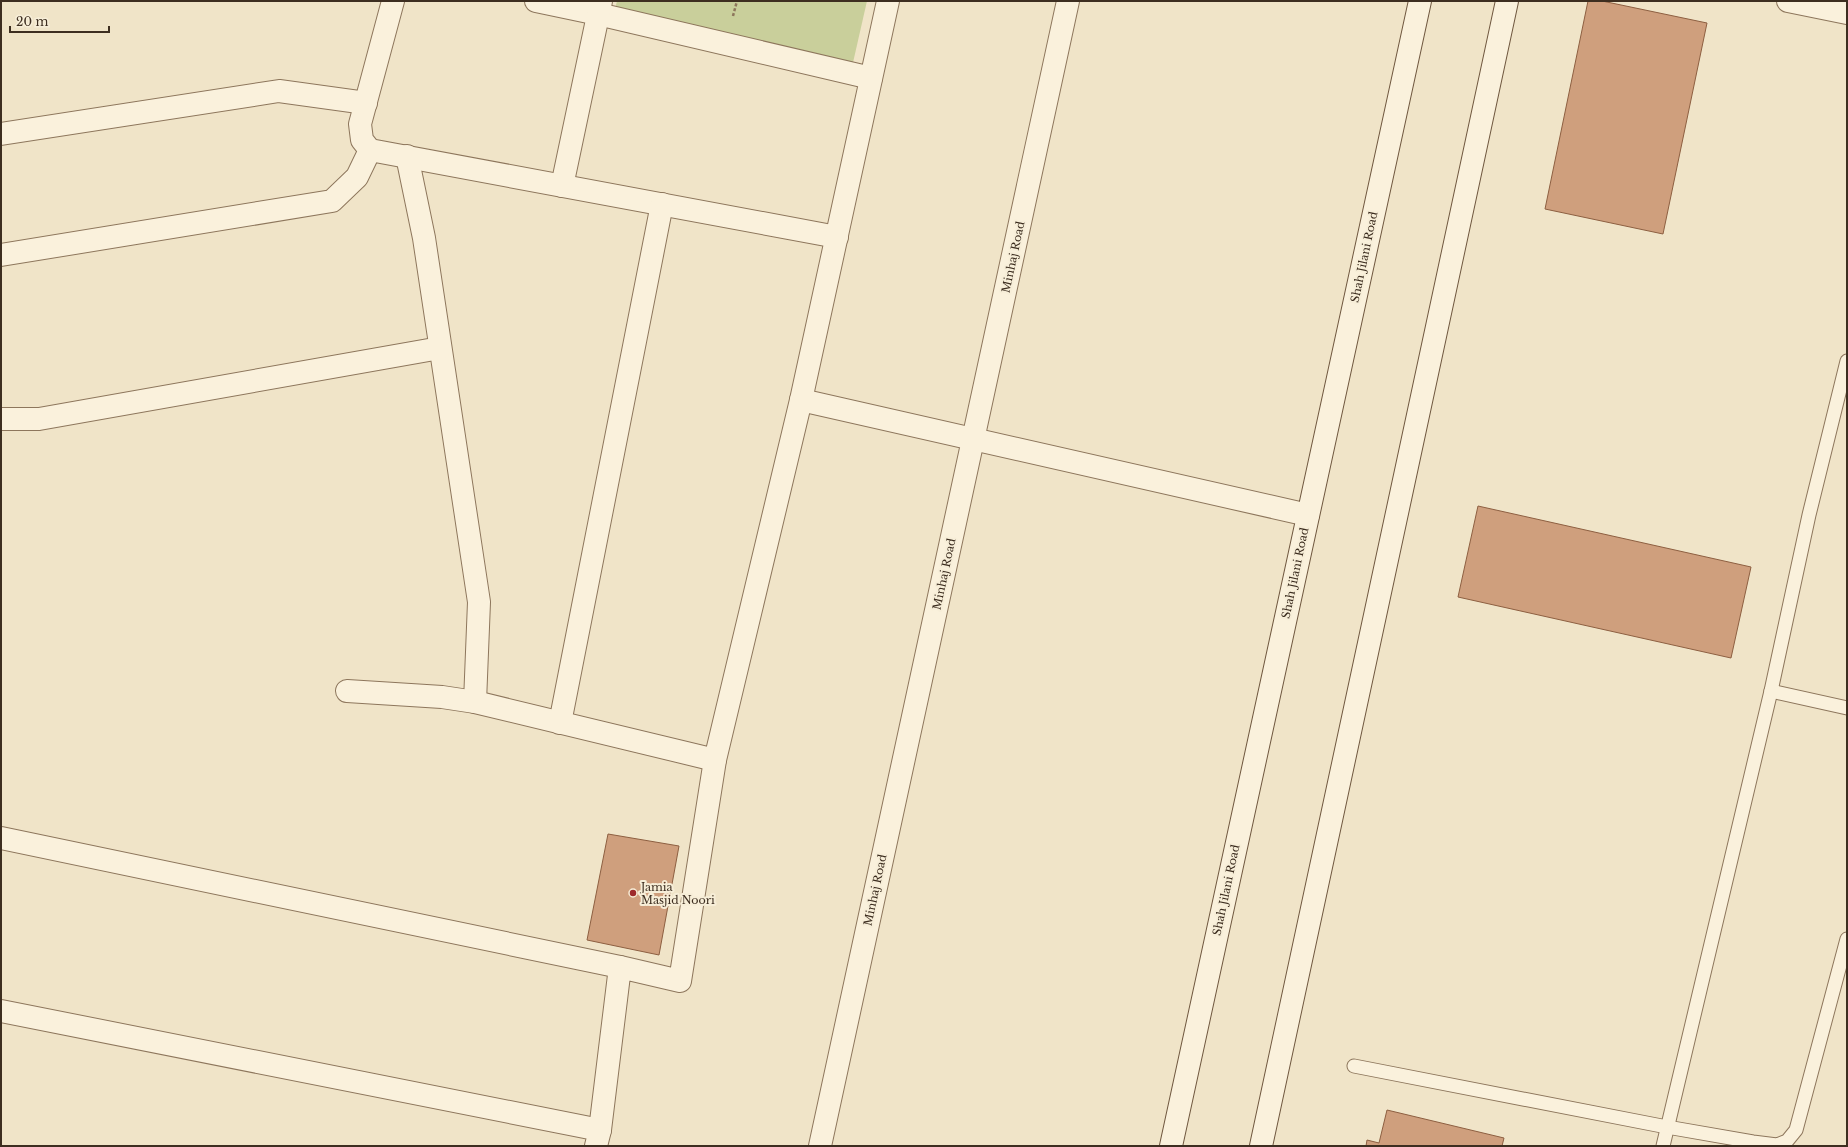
<svg xmlns="http://www.w3.org/2000/svg" width="1848" height="1147" font-family="'Libre Baskerville',serif">
  <style>
    .green { fill: #c9cf9b }
    .building { fill: #cf9f7d; stroke: #8d5f41 }
    .lines { fill: none; stroke-linecap: round; stroke-linejoin: round }
    .lane-casing { stroke: #8d765c; stroke-width: 15 }
    .street-casing { stroke: #8d765c; stroke-width: 24 }
    .secondary-casing { stroke: #6f573f; stroke-width: 24 }
    .path { stroke: #8d765c; stroke-width: 2.5; stroke-dasharray: 3 2; stroke-linecap: butt }
    .lane { stroke: #faf1dc; stroke-width: 13 }
    .street { stroke: #faf1dc; stroke-width: 22 }
    .secondary { stroke: #faf1dc; stroke-width: 22 }
    .poi-dot { fill: #9e2a2b; stroke: #f7eed8; stroke-width: 1.5 }
    .labels { text-anchor: middle; stroke-width: 4; stroke-linejoin: round; paint-order: stroke }
    .street-label { font-size: 11px; fill: #3d2e20; stroke: #f7eed8 }
    .poi-label { font-size: 11px; fill: #3d2e20; stroke: #f7eed8; text-anchor: start }
  </style>
  <rect width="100%" height="100%" fill="#f0e4c8"/>
  <!-- green -->
  <path class="green" d="M617,1H867L852,67L614,13Z"/>
  <!-- building -->
  <g class="building">
    <path d="M1588,1H1602L1707,23L1663,234L1545,209Z"/>
    <path d="M1478,506L1751,567L1731,658L1458,597Z"/>
    <path d="M608,834L679,846L659,955L587,940Z"/>
    <path d="M1387,1110L1504,1138L1502,1146H1366L1367,1140L1379,1143Z"/>
  </g>
  <g class="lines">
    <defs>
      <g id="lane">
        <path d="M1771,691L1847,708"/>
        <path d="M1354,1066L1667,1127L1753,1142L1777,1145L1787,1141L1796,1130L1847,939"/>
        <path d="M1663,1146L1771,691L1809,515L1847,361"/>
      </g>
      <g id="street">
        <path d="M393,1L360,124L362,140L370,150L837,237"/>
        <path d="M536,1L598,14L871,78"/>
        <path d="M1788,1L1847,13"/>
        <path d="M1,134L279,91L366,103"/>
        <path d="M407,156L424,238L479,602L475,702"/>
        <path d="M562,186L601,1"/>
        <path d="M1,255L332,201L357,177L370,150"/>
        <path d="M801,400L1308,515"/>
        <path d="M1,419H39L440,348"/>
        <path d="M347,691L442,697L475,702L715,760"/>
        <path d="M560,723L662,204"/>
        <path d="M1,838L620,967"/>
        <path d="M1,1011L600,1130"/>
        <path d="M596,1146L600,1130L620,967L680,981L715,760L801,400L888,1"/>
        <path d="M820,1146L1068,1"/>
      </g>
      <g id="secondary">
        <path d="M1171,1146L1420,1"/>
        <path d="M1261,1146L1507,1"/>
      </g>
    </defs>
    <!-- lane casing -->
    <use href="#lane" class="lane-casing"/>
    <!-- street casing -->
    <use href="#street" class="street-casing"/>
    <!-- secondary casing -->
    <use href="#secondary" class="secondary-casing"/>
    <!-- path -->
    <path class="path" d="M733,16L737,1"/>
    <!-- lane -->
    <use href="#lane" class="lane"/>
    <!-- street -->
    <use href="#street" class="street"/>
    <!-- secondary -->
    <use href="#secondary" class="secondary"/>
  </g>
  <!-- markers -->
  <circle class="poi-dot" cx="633" cy="893" r="4"/>
  <g class="labels">
    <!-- street labels -->
    <g class="street-label">
      <text transform="translate(1013 257) rotate(-78)" y="4">Minhaj Road</text>
      <text transform="translate(1364 257) rotate(-78)" y="4">Shah Jilani Road</text>
      <text transform="translate(1295 573) rotate(-78)" y="4">Shah Jilani Road</text>
      <text transform="translate(944 574) rotate(-78)" y="4">Minhaj Road</text>
      <text transform="translate(875 890) rotate(-78)" y="4">Minhaj Road</text>
      <text transform="translate(1226 890) rotate(-78)" y="4">Shah Jilani Road</text>
    </g>
    <!-- poi labels -->
    <g class="poi-label">
      <text x="641" y="891">Jamia<tspan x="641" dy="13">Masjid Noori</tspan></text>
    </g>
  </g>
  <!-- border -->
  <rect width="1848" height="1147" fill="none" stroke="#3d2e20" stroke-width="4"/>
  <!-- scale -->
  <path d="M10 26v6h99v-6" fill="none" stroke="#3d2e20" stroke-width="2"/>
  <text x="16" y="26" font-size="12" fill="#3d2e20" stroke="#f7eed8" stroke-width="3" paint-order="stroke">20 m</text>
</svg>
